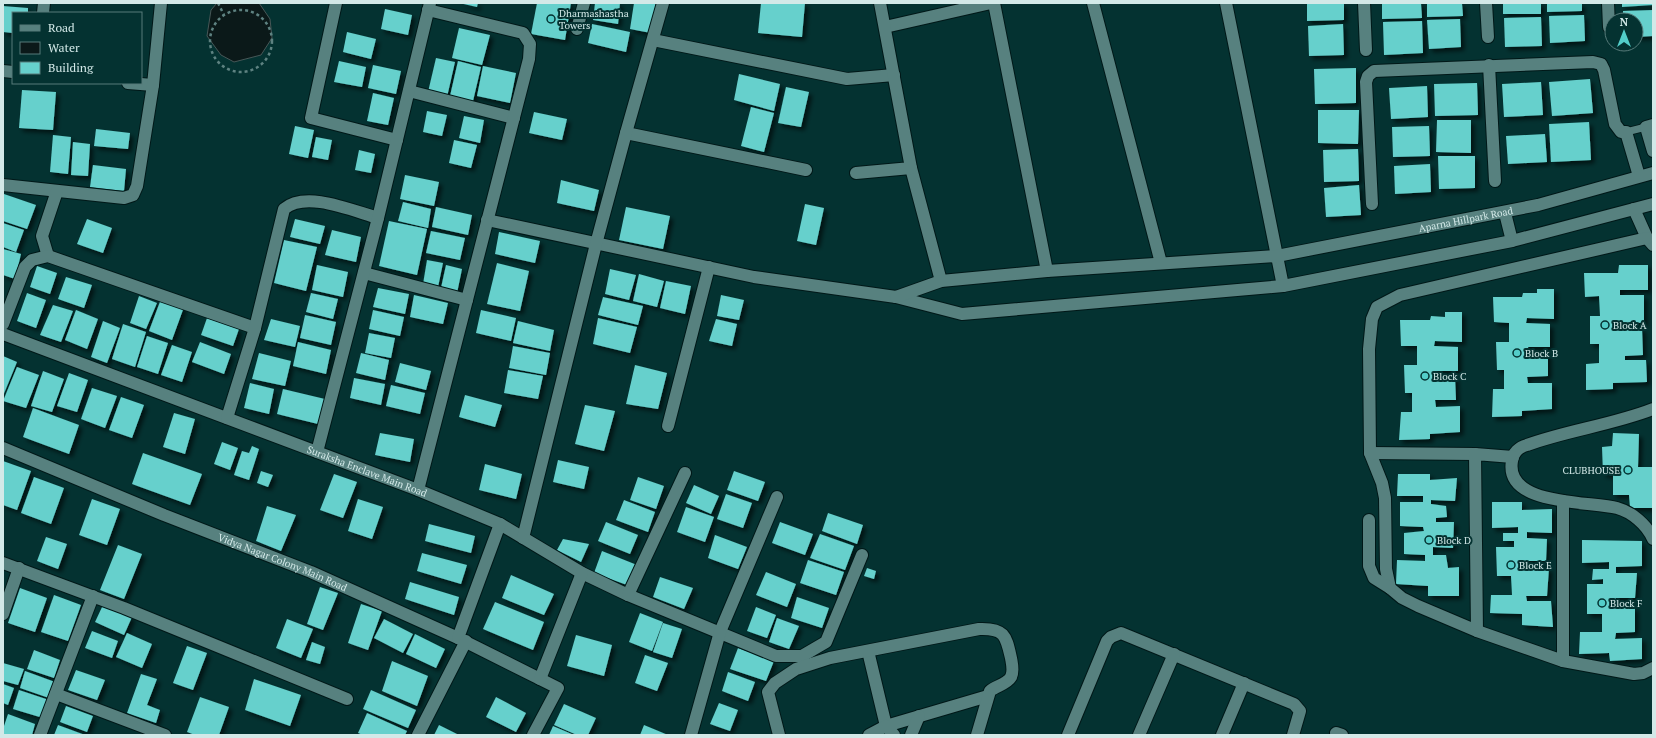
<svg xmlns="http://www.w3.org/2000/svg" width="1656" height="738" font-family="'PT Serif',serif">
  <style>
    .water { fill: #0b1919; stroke: #475757 }
    .building { fill: #66d0cc; filter: url(#shadow) }
    .lines { fill: none; stroke-linecap: round; stroke-linejoin: round }
    .service-casing { stroke: #001818; stroke-width: 9 }
    .minor-casing { stroke: #001818; stroke-width: 14 }
    .path { stroke: #5e8281; stroke-width: 2.5; stroke-dasharray: 3 3; stroke-linecap: butt }
    .service { stroke: #57817f; stroke-width: 7 }
    .minor { stroke: #57817f; stroke-width: 12 }
    .poi-dot { fill: #53cdc9; stroke: #043231; stroke-width: 1.5 }
    .labels { text-anchor: middle; stroke-width: 4; stroke-linejoin: round; paint-order: stroke }
    .poi-label { font-size: 10px; fill: #d3e9e8; stroke: #043231; text-anchor: start }
    .street-label { font-size: 10px; fill: #d3e9e8; stroke: #043231 }
  </style>
  <defs>
    <filter id="shadow"><feDropShadow dx="3.5" dy="3.5" stdDeviation="2" flood-color="#0009"/></filter>
  </defs>
  <rect width="100%" height="100%" fill="#043231"/>
  <!-- water -->
  <path class="water" d="M217,3H259L270,19L272,38L261,55L234,62L221,55L207,36L211,10Z"/>
  <!-- building -->
  <g class="building">
    <path d="M459,3H478L477,7Z"/>
    <path d="M537,3H571L565,40L531,34Z"/>
    <path d="M595,3H620L618,24L593,20Z"/>
    <path d="M634,3H656L651,33L630,29Z"/>
    <path d="M761,3H805L802,37L758,33Z"/>
    <path d="M1307,3H1344V20L1307,21Z"/>
    <path d="M1382,3H1421L1422,18L1382,19Z"/>
    <path d="M1427,3H1462L1463,16L1427,17Z"/>
    <rect x="1503" y="3" width="38" height="11"/>
    <path d="M1547,3H1582V11L1547,12Z"/>
    <path d="M1622,3H1653V5L1622,7Z"/>
    <path d="M3,6L28,8V13H13V33L3,32Z"/>
    <path d="M385,9L412,15L408,35L381,29Z"/>
    <path d="M1653,10V36L1636,37V20H1623V11Z"/>
    <path d="M1584,15L1585,41L1550,43L1549,16Z"/>
    <path d="M1541,17L1542,46L1505,47L1504,18Z"/>
    <path d="M1460,19L1461,47L1429,49L1427,20Z"/>
    <path d="M1422,21L1423,53L1384,55L1383,22Z"/>
    <path d="M592,24L630,32L626,52L588,43Z"/>
    <path d="M1343,24L1344,55L1309,56L1308,26Z"/>
    <path d="M459,28L490,35L482,65L452,58Z"/>
    <path d="M347,32L376,39L371,59L343,52Z"/>
    <path d="M436,58L455,62L447,97L428,92Z"/>
    <path d="M339,61L366,67L362,87L334,82Z"/>
    <path d="M458,61L481,67L473,101L450,96Z"/>
    <path d="M373,65L401,71L396,94L368,88Z"/>
    <path d="M483,66L516,73L510,103L477,96Z"/>
    <path d="M1356,68V103L1315,104L1314,69Z"/>
    <path d="M739,74L780,84L774,111L734,100Z"/>
    <path d="M1590,79L1593,113L1552,116L1549,82Z"/>
    <path d="M1541,82L1543,115L1504,117L1502,84Z"/>
    <path d="M1477,83L1478,115L1435,116L1434,84Z"/>
    <path d="M1427,86L1428,117L1391,119L1389,88Z"/>
    <path d="M786,87L809,92L801,127L778,123Z"/>
    <path d="M22,90L56,92L53,130L19,128Z"/>
    <path d="M373,93L394,98L388,125L367,121Z"/>
    <path d="M751,107L774,113L764,152L741,146Z"/>
    <path d="M1318,110H1359L1358,144L1318,143Z"/>
    <path d="M427,111L447,115L442,136L423,132Z"/>
    <path d="M534,112L567,119L562,140L529,133Z"/>
    <path d="M464,116L484,120L480,143L459,138Z"/>
    <path d="M1437,120H1471V153L1436,152Z"/>
    <path d="M1589,122L1591,160L1551,162L1549,124Z"/>
    <path d="M295,126L314,130L308,158L289,154Z"/>
    <path d="M1429,126L1430,156L1393,157L1392,127Z"/>
    <path d="M96,129L130,133L128,149L94,146Z"/>
    <path d="M1545,134L1547,162L1508,164L1506,136Z"/>
    <path d="M53,135L71,137L68,174L50,172Z"/>
    <path d="M316,137L332,140L328,160L312,157Z"/>
    <path d="M454,140L477,145L471,168L449,163Z"/>
    <path d="M73,142L90,144L88,176L71,175Z"/>
    <path d="M1358,149L1359,181L1324,182L1323,150Z"/>
    <path d="M359,150L375,154L371,173L355,170Z"/>
    <path d="M1438,156H1475V188L1439,189Z"/>
    <path d="M1430,164L1431,192L1395,194L1394,166Z"/>
    <path d="M93,165L126,169L124,191L90,187Z"/>
    <path d="M405,175L439,182L434,206L400,199Z"/>
    <path d="M561,180L599,190L594,211L557,203Z"/>
    <path d="M1359,185L1361,215L1326,217L1324,188Z"/>
    <path d="M4,194L36,205L27,229L3,221Z"/>
    <path d="M403,202L431,209L428,228L398,221Z"/>
    <path d="M805,204L824,208L816,245L797,241Z"/>
    <path d="M436,207L472,215L468,235L432,227Z"/>
    <path d="M626,207L670,216L663,249L619,240Z"/>
    <path d="M87,219L112,228L103,253L77,244Z"/>
    <path d="M295,219L325,226L320,244L290,237Z"/>
    <path d="M389,221L427,229L417,275L379,266Z"/>
    <path d="M3,223L24,230L16,252L3,247Z"/>
    <path d="M332,230L361,237L356,262L325,255Z"/>
    <path d="M431,231L465,238L460,260L426,253Z"/>
    <path d="M499,232L540,241L535,263L495,254Z"/>
    <path d="M284,240L317,247L306,291L274,283Z"/>
    <path d="M3,249L21,254L15,279L3,275Z"/>
    <path d="M427,260L443,263L438,287L423,284Z"/>
    <path d="M497,263L529,271L520,311L487,304Z"/>
    <path d="M317,265L348,272L343,297L312,290Z"/>
    <path d="M446,265L462,269L457,293L441,288Z"/>
    <path d="M1619,265H1648V290H1620V295H1644V323L1619,322V328H1642L1643,355L1625,356V360H1646L1647,382L1613,383V389L1586,390V364L1599,363V344H1590V316H1600L1599,296L1585,297L1584,273H1618Z"/>
    <path d="M37,266L57,273L50,294L30,287Z"/>
    <path d="M610,269L636,275L629,300L605,294Z"/>
    <path d="M639,274L664,281L657,307L633,301Z"/>
    <path d="M66,277L92,285L84,308L58,299Z"/>
    <path d="M666,281L691,286L685,314L660,308Z"/>
    <path d="M378,288L409,294L405,314L373,307Z"/>
    <path d="M1537,289H1554V319L1527,318L1526,323L1550,324V347H1528L1529,353H1548V376L1527,377L1528,383H1552V409L1522,411V416L1492,417L1493,389H1504V370H1497L1496,342H1509V323L1494,322L1493,297H1522L1523,293H1537Z"/>
    <path d="M27,293L46,300L36,328L17,321Z"/>
    <path d="M311,293L338,299L333,319L306,312Z"/>
    <path d="M414,295L448,303L443,324L410,317Z"/>
    <path d="M721,295L744,300L739,320L717,316Z"/>
    <path d="M139,296L157,303L146,329L130,323Z"/>
    <path d="M603,297L643,306L638,325L598,315Z"/>
    <path d="M161,299L184,307L172,340L149,331Z"/>
    <path d="M53,305L73,311L61,342L40,335Z"/>
    <path d="M76,310L98,319L87,349L65,340Z"/>
    <path d="M373,310L404,317L400,336L369,329Z"/>
    <path d="M481,310L516,318L511,341L476,333Z"/>
    <path d="M1445,312H1462V342L1435,341L1434,346L1458,347V371H1436L1437,376L1455,377L1456,400H1435L1436,407L1460,406V432L1430,434V439L1399,440L1401,412H1412V393H1405L1404,365H1417V346H1401L1400,320H1430L1431,316L1445,317Z"/>
    <path d="M305,315L336,322L331,345L300,338Z"/>
    <path d="M207,318L239,329L233,346L201,335Z"/>
    <path d="M598,318L637,327L630,353L593,344Z"/>
    <path d="M271,319L300,326L295,347L264,340Z"/>
    <path d="M716,319L737,324L732,346L709,341Z"/>
    <path d="M103,321L120,328L107,363L91,357Z"/>
    <path d="M518,321L554,330L550,351L513,343Z"/>
    <path d="M123,324L146,332L135,367L112,359Z"/>
    <path d="M369,333L395,338L391,358L365,353Z"/>
    <path d="M147,336L168,343L158,374L137,367Z"/>
    <path d="M200,342L231,354L224,374L192,362Z"/>
    <path d="M298,342L331,350L326,374L293,366Z"/>
    <path d="M172,345L192,352L182,382L161,375Z"/>
    <path d="M513,346L550,353L546,375L509,368Z"/>
    <path d="M259,353L291,361L285,386L252,379Z"/>
    <path d="M361,353L389,360L385,380L356,373Z"/>
    <path d="M3,356L17,362L3,396Z"/>
    <path d="M400,363L431,371L426,390L395,382Z"/>
    <path d="M635,365L667,373L658,409L626,404Z"/>
    <path d="M17,367L39,375L26,408L3,401Z"/>
    <path d="M508,370L543,376L538,399L504,393Z"/>
    <path d="M43,371L64,379L52,412L31,406Z"/>
    <path d="M69,373L88,380L77,412L57,406Z"/>
    <path d="M354,378L385,384L381,405L350,398Z"/>
    <path d="M250,383L274,389L269,414L244,408Z"/>
    <path d="M391,385L425,393L420,414L386,406Z"/>
    <path d="M92,388L117,396L105,428L81,419Z"/>
    <path d="M283,389L325,399L318,424L277,414Z"/>
    <path d="M465,395L502,405L495,427L459,417Z"/>
    <path d="M121,397L144,405L132,438L109,430Z"/>
    <path d="M585,405L615,411L604,451L575,444Z"/>
    <path d="M33,408L79,425L69,454L23,437Z"/>
    <path d="M174,413L195,419L185,454L163,447Z"/>
    <path d="M380,433L414,439L410,462L375,455Z"/>
    <path d="M1613,433L1639,434L1638,467H1653V508H1630L1629,495H1613V475L1603,474L1602,447L1612,446Z"/>
    <path d="M222,442L238,448L230,470L214,464Z"/>
    <path d="M252,446L259,449L249,480L234,475L242,451L249,453Z"/>
    <path d="M143,453L202,474L190,505L132,484Z"/>
    <path d="M558,460L589,467L584,489L553,482Z"/>
    <path d="M3,461L31,471L17,510L3,505Z"/>
    <path d="M485,464L522,474L516,499L479,490Z"/>
    <path d="M261,471L273,475L268,487L257,483Z"/>
    <path d="M734,471L765,482L758,501L727,490Z"/>
    <path d="M334,474L357,482L343,518L320,510Z"/>
    <path d="M1398,474H1430V480L1457,478L1455,501L1431,500V504L1446,506L1447,517L1436,518V522H1454L1453,548L1433,547V555H1446L1448,568L1459,567V596H1428V586L1396,584L1397,560L1425,561V555L1404,554V533L1424,531L1423,527L1400,526V502H1423V496H1397Z"/>
    <path d="M34,477L64,488L51,524L21,513Z"/>
    <path d="M638,477L664,486L656,509L630,500Z"/>
    <path d="M694,485L719,496L711,514L686,503Z"/>
    <path d="M726,494L752,503L743,528L717,519Z"/>
    <path d="M92,499L120,509L107,545L79,535Z"/>
    <path d="M358,499L383,507L372,539L348,531Z"/>
    <path d="M624,500L655,512L648,532L616,520Z"/>
    <path d="M1492,502H1522V510L1552,509V533L1527,532V538L1547,539L1546,561H1526V569L1549,568L1547,596H1526L1527,601H1551L1553,627L1522,625V614L1490,613L1491,595H1512L1511,576H1497L1496,547H1514V541H1503V533H1518V527L1492,528Z"/>
    <path d="M267,506L296,515L281,551L256,541Z"/>
    <path d="M686,507L714,517L705,542L677,532Z"/>
    <path d="M828,513L863,525L857,544L822,531Z"/>
    <path d="M606,522L638,535L630,554L598,541Z"/>
    <path d="M780,522L813,534L805,555L772,543Z"/>
    <path d="M429,524L475,536L471,553L425,541Z"/>
    <path d="M820,534L854,546L845,570L810,558Z"/>
    <path d="M715,535L747,547L738,569L708,558Z"/>
    <path d="M46,537L67,544L58,569L37,561Z"/>
    <path d="M563,539L589,544L581,562L557,550Z"/>
    <path d="M1582,540L1642,541V566L1616,567V573H1637L1635,598H1616V607H1635V632L1616,633L1615,639L1642,638V659L1610,661L1609,653L1579,654L1580,632H1602V614H1587V584H1603V579L1592,580L1593,569H1609V562L1582,563Z"/>
    <path d="M118,545L142,554L124,599L100,590Z"/>
    <path d="M602,551L637,565L627,585L594,573Z"/>
    <path d="M422,553L467,565L461,584L417,571Z"/>
    <path d="M808,560L844,572L836,595L800,583Z"/>
    <path d="M867,568L876,571L874,579L864,576Z"/>
    <path d="M766,572L796,584L787,607L756,595Z"/>
    <path d="M511,575L554,594L544,615L502,598Z"/>
    <path d="M660,577L693,588L684,609L653,597Z"/>
    <path d="M410,582L459,597L454,615L405,599Z"/>
    <path d="M320,587L338,593L323,630L307,624Z"/>
    <path d="M20,588L47,598L35,632L8,623Z"/>
    <path d="M54,595L81,605L68,641L41,632Z"/>
    <path d="M797,597L829,608L822,628L791,618Z"/>
    <path d="M495,602L544,622L533,650L483,629Z"/>
    <path d="M361,604L382,611L368,650L348,643Z"/>
    <path d="M103,605L132,617L124,635L95,622Z"/>
    <path d="M756,607L776,615L767,638L747,631Z"/>
    <path d="M640,613L663,622L652,651L629,642Z"/>
    <path d="M777,618L799,626L789,649L769,642Z"/>
    <path d="M287,619L313,629L301,658L276,648Z"/>
    <path d="M384,619L413,634L403,653L374,638Z"/>
    <path d="M663,623L682,629L672,658L653,652Z"/>
    <path d="M92,631L118,641L112,658L85,648Z"/>
    <path d="M127,633L152,644L142,668L116,657Z"/>
    <path d="M415,634L445,649L436,668L406,654Z"/>
    <path d="M576,635L612,645L604,676L567,666Z"/>
    <path d="M312,642L325,647L320,664L306,660Z"/>
    <path d="M187,646L207,653L193,690L173,683Z"/>
    <path d="M738,648L774,661L766,681L730,669Z"/>
    <path d="M34,650L60,660L54,678L27,669Z"/>
    <path d="M645,655L668,663L657,691L635,683Z"/>
    <path d="M392,661L428,676L417,706L382,691Z"/>
    <path d="M3,663L24,669L18,685L3,681Z"/>
    <path d="M76,670L105,680L97,700L68,690Z"/>
    <path d="M25,671L55,682L49,698L20,688Z"/>
    <path d="M728,672L755,682L748,701L722,691Z"/>
    <path d="M141,674L157,679L147,705L160,710L156,723L127,713Z"/>
    <path d="M254,679L301,695L290,726L245,710Z"/>
    <path d="M3,684L14,688L8,705L3,703Z"/>
    <path d="M19,690L49,700L43,718L13,709Z"/>
    <path d="M371,690L416,710L408,728L363,709Z"/>
    <path d="M200,697L229,707L219,735H195L187,732Z"/>
    <path d="M496,697L526,713L516,732L486,717Z"/>
    <path d="M719,703L738,710L730,731L710,724Z"/>
    <path d="M564,704L596,718L588,735H577L554,725Z"/>
    <path d="M66,706L93,716L87,732L60,722Z"/>
    <path d="M367,713L407,731L405,735H363L358,733Z"/>
    <path d="M8,714L35,724L32,735H3V729Z"/>
    <path d="M58,725L85,735H54Z"/>
    <path d="M439,725L459,735H434Z"/>
    <path d="M644,725L668,735H640Z"/>
    <path d="M553,726L574,735H549Z"/>
  </g>
  <g class="lines">
    <defs>
      <path id="service" d="M1626,132L1646,127"/>
      <g id="minor">
        <path d="M336,3L311,118L397,140"/>
        <path d="M994,3L1047,271"/>
        <path d="M1093,3L1161,263"/>
        <path d="M1226,3L1283,286"/>
        <path d="M1364,3L1366,50"/>
        <path d="M1486,3L1488,37"/>
        <path d="M1608,3L1609,27"/>
        <path d="M43,13L44,3"/>
        <path d="M885,27L991,3"/>
        <path d="M577,29L584,3"/>
        <path d="M653,40L847,79L894,75"/>
        <path d="M1489,65L1495,181"/>
        <path d="M3,71L13,72"/>
        <path d="M128,83L153,85"/>
        <path d="M409,91L514,118"/>
        <path d="M1653,125L1646,127L1653,151"/>
        <path d="M626,133L806,170"/>
        <path d="M911,168L941,281"/>
        <path d="M856,173L911,168L880,3"/>
        <path d="M3,185L124,198L133,195L137,186L153,85L161,3"/>
        <path d="M1372,204L1366,82L1368,76L1374,71L1593,62L1601,64L1604,70L1615,124L1621,132H1626L1639,176"/>
        <path d="M1634,209L1647,238L1653,245"/>
        <path d="M1505,213L1512,241"/>
        <path d="M487,220L754,277L896,297L962,314L1283,286L1512,241L1653,204"/>
        <path d="M1647,238L1400,295L1377,307L1372,319L1369,349L1370,453L1382,483L1385,498L1386,569L1390,588L1402,598L1418,606L1477,631L1563,661L1634,674L1643,673L1653,668"/>
        <path d="M48,256L42,236L57,191"/>
        <path d="M364,273L467,300"/>
        <path id="s1" d="M896,297L941,281L1047,271L1277,256L1538,205L1653,173"/>
        <path d="M3,324L25,267L32,260L48,256L255,328"/>
        <path id="s2" d="M3,334L418,490L500,524L582,573L628,595L776,656H802L826,642L862,555"/>
        <path d="M1653,409C1612,425 1568,430 1527,445C1519,447 1513,453 1512,461C1504,506 1589,501 1617,508C1632,512 1647,525 1653,539"/>
        <path d="M227,418L255,328L284,209C306,190 353,211 378,218"/>
        <path d="M668,426L709,267"/>
        <path id="s3" d="M3,448L164,515L311,572L458,638L558,688L533,735"/>
        <path d="M317,452L378,218L430,3"/>
        <path d="M1370,453L1475,454"/>
        <path d="M418,490L529,59L530,44L523,33L428,10"/>
        <path d="M1369,520V566L1374,578L1390,588"/>
        <path d="M523,538L596,244L626,133L663,3"/>
        <path d="M3,563L124,608L347,699"/>
        <path d="M628,595L685,473"/>
        <path d="M3,614L19,568"/>
        <path d="M1477,631L1475,454L1513,457"/>
        <path d="M458,638L500,524"/>
        <path d="M868,651L886,726L988,696"/>
        <path d="M1563,661V501"/>
        <path d="M540,679L582,573"/>
        <path d="M56,694L165,735"/>
        <path d="M1336,733L1342,735"/>
        <path d="M40,735L93,596"/>
        <path d="M418,735L466,641"/>
        <path d="M691,735L720,632L777,497"/>
        <path d="M779,735L768,692L775,683L796,669L830,658L979,629C1005,628 1006,636 1011,658C1012,664 1014,671 1011,677C1007,684 996,686 990,691L977,735"/>
        <path d="M869,735L886,726L894,735"/>
        <path d="M911,735L919,716"/>
        <path d="M1068,735L1107,641L1111,637L1121,633L1294,704L1300,711L1293,735"/>
        <path d="M1139,735L1174,654"/>
        <path d="M1222,735L1244,683"/>
      </g>
    </defs>
    <!-- service casing -->
    <use href="#service" class="service-casing"/>
    <!-- minor casing -->
    <use href="#minor" class="minor-casing"/>
    <!-- path -->
    <g class="path">
      <path d="M218,3L224,15"/>
      <circle cx="241" cy="41" r="31"/>
    </g>
    <!-- service -->
    <use href="#service" class="service"/>
    <!-- minor -->
    <use href="#minor" class="minor"/>
  </g>
  <!-- markers -->
  <g class="poi-dot">
    <circle cx="551" cy="19" r="4"/>
    <circle cx="1605" cy="325" r="4"/>
    <circle cx="1517" cy="353" r="4"/>
    <circle cx="1425" cy="376" r="4"/>
    <circle cx="1628" cy="470" r="4"/>
    <circle cx="1429" cy="540" r="4"/>
    <circle cx="1511" cy="565" r="4"/>
    <circle cx="1602" cy="603" r="4"/>
  </g>
  <g class="labels">
    <!-- poi labels -->
    <g class="poi-label">
      <text x="559" y="17">Dharmashastha<tspan x="559" dy="12">Towers</tspan></text>
      <text x="1613" y="329">Block A</text>
      <text x="1525" y="357">Block B</text>
      <text x="1433" y="380">Block C</text>
      <text x="1620" y="474" text-anchor="end">CLUBHOUSE</text>
      <text x="1437" y="544">Block D</text>
      <text x="1519" y="569">Block E</text>
      <text x="1610" y="607">Block F</text>
    </g>
    <!-- street labels -->
    <g class="street-label">
      <text dy="4" stroke="none"><textPath href="#s1" startOffset="577">Aparna Hillpark Road</textPath></text>
      <text dy="4" stroke="none"><textPath href="#s2" startOffset="389">Suraksha Enclave Main Road</textPath></text>
      <text dy="4" stroke="none"><textPath href="#s3" startOffset="302">Vidya Nagar Colony Main Road</textPath></text>
    </g>
  </g>
  <!-- border -->
  <rect width="1656" height="738" fill="none" stroke="#d3e9e8" stroke-width="8"/>
  <!-- legend -->
  <rect x="12" y="12" width="130" height="72" fill="#043231" stroke="#577b7a"/>
  <rect x="20" y="25" width="20" height="6" fill="#57817f" stroke="#577b7a"/>
  <text x="48" y="32" font-size="12" fill="#d3e9e8">Road</text>
  <rect x="20" y="42" width="20" height="12" fill="#0b1919" stroke="#577b7a"/>
  <text x="48" y="52" font-size="12" fill="#d3e9e8">Water</text>
  <rect x="20" y="62" width="20" height="12" fill="#66d0cc" stroke="#577b7a"/>
  <text x="48" y="72" font-size="12" fill="#d3e9e8">Building</text>
  <!-- north arrow -->
  <g transform="translate(1624 32)"><circle r="19" fill="#043231" stroke="#577b7a"/>
  <path d="M0-3L7 15L0 10L-7 15Z" fill="#53cdc9"/>
  <text y="-6" font-size="11" font-weight="bold" text-anchor="middle" fill="#d3e9e8">N</text>
  </g>
</svg>
